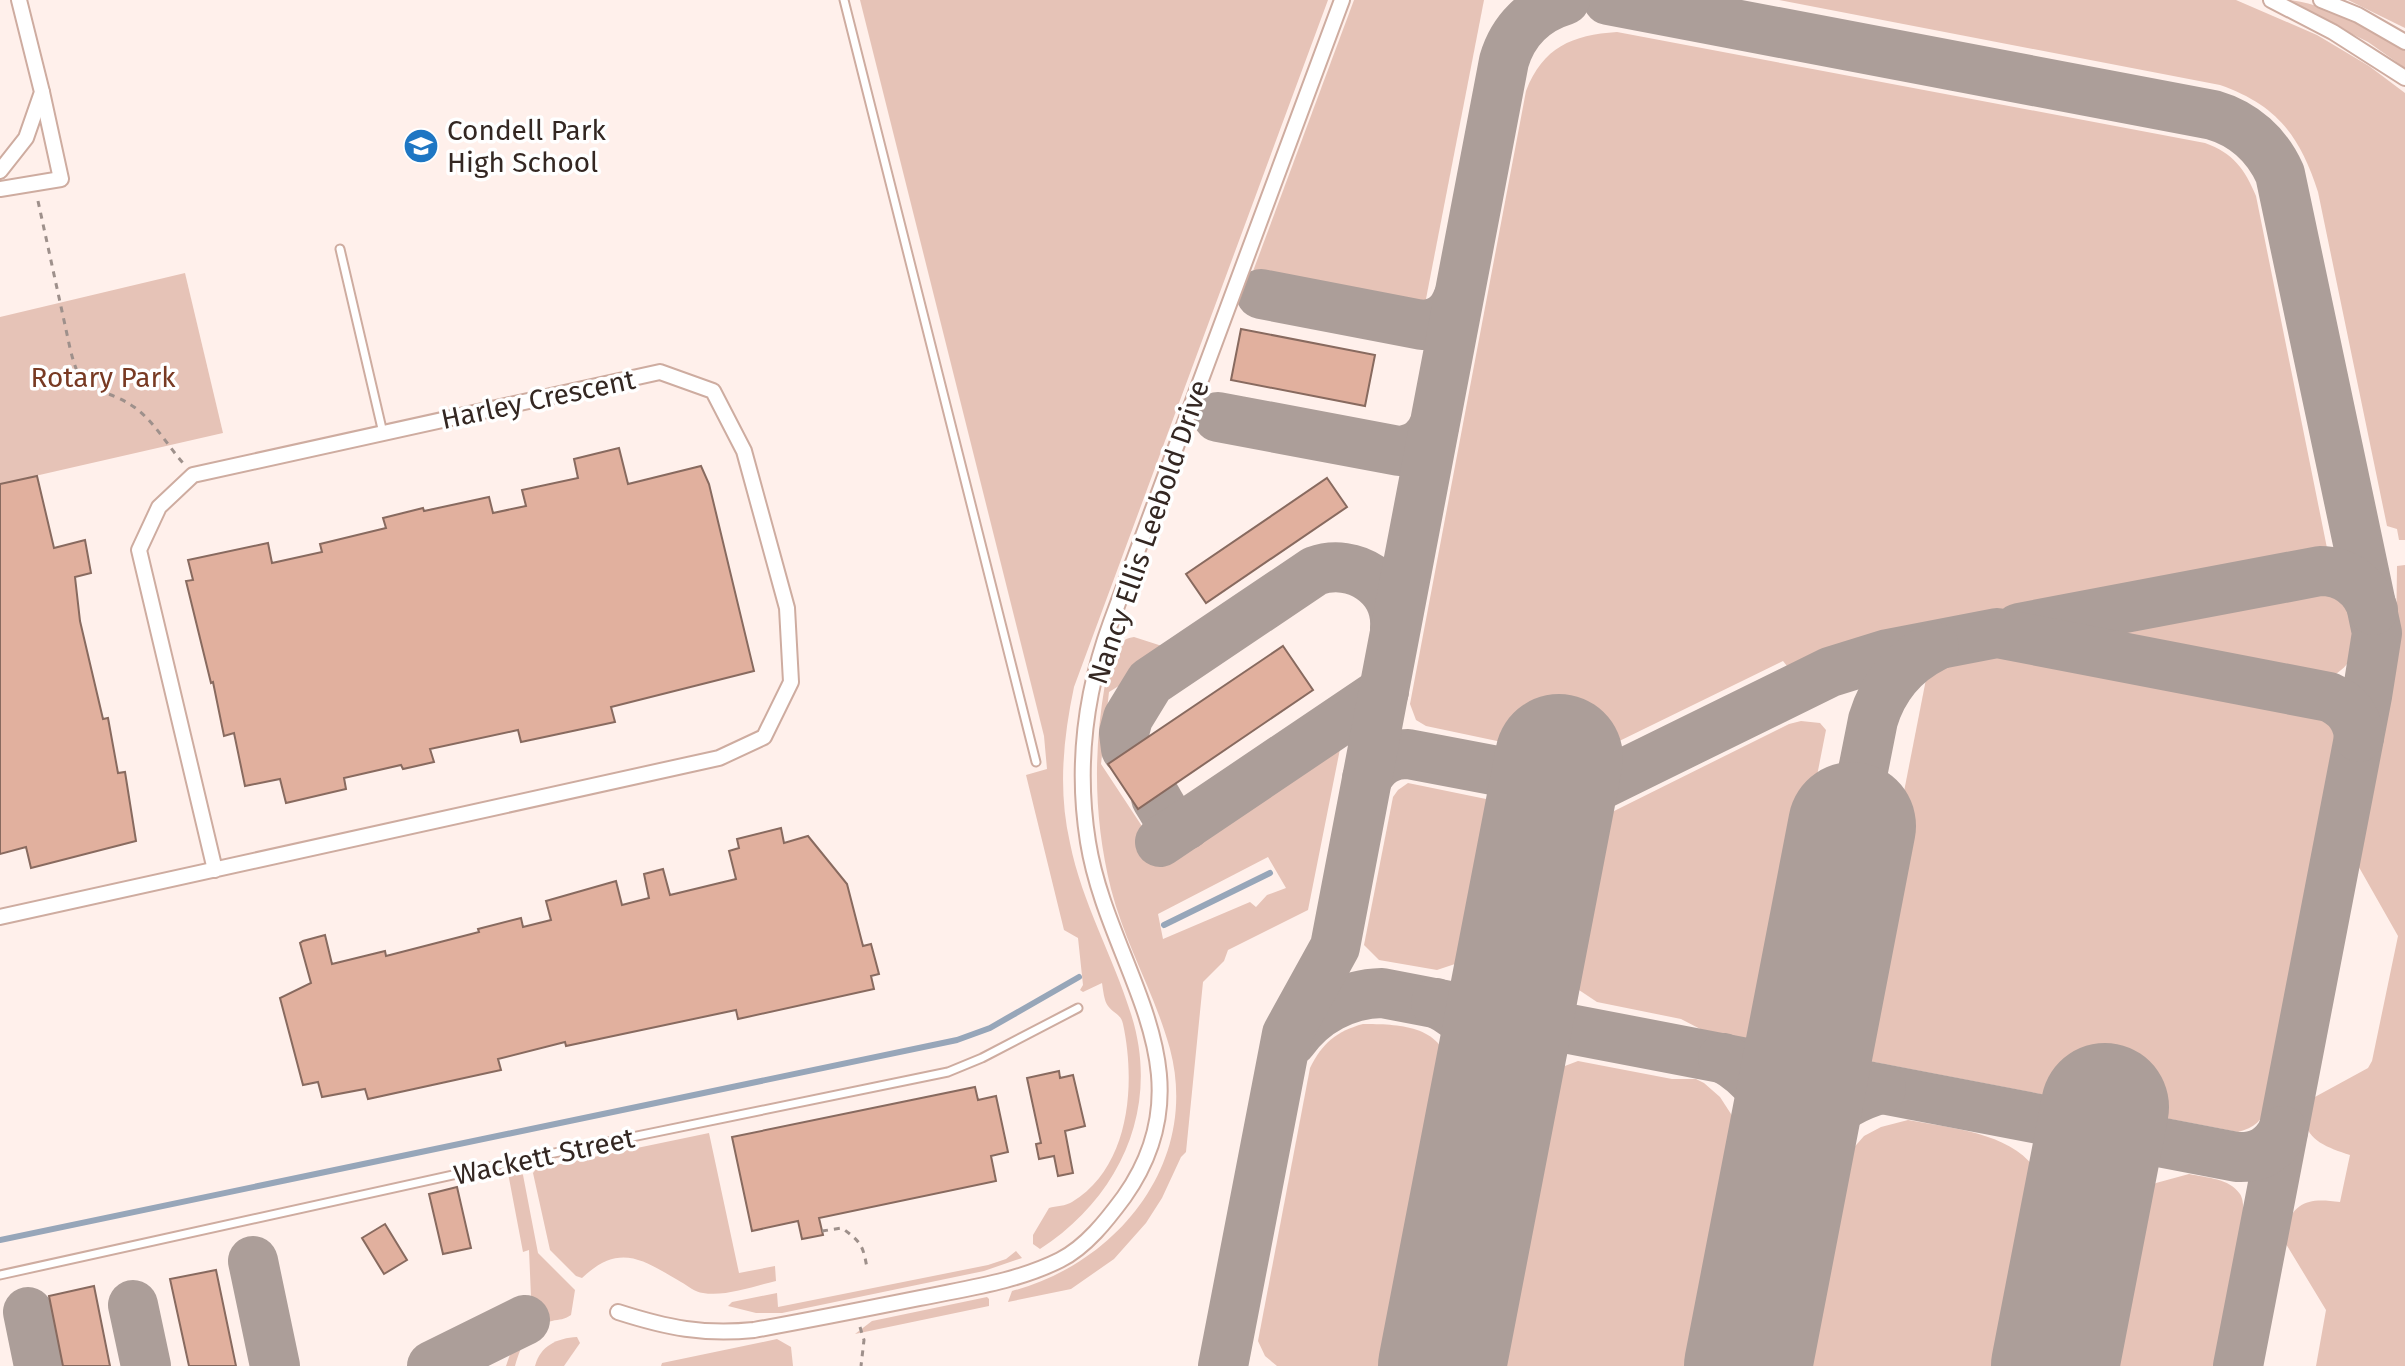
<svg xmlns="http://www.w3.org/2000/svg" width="2405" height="1366" font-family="'Fira Sans',sans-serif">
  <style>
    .green { fill: #e6c3b7; fill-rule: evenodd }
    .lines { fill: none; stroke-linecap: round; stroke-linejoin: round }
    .stream { stroke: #97a6b9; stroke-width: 6 }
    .taxiway { stroke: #ac9e99; stroke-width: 50 }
    .runway { stroke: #ac9e99; stroke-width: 128 }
    .building { fill: #e1b09e; stroke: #886a5f; stroke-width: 2 }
    .lane-casing { stroke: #ceaca0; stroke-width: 11 }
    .street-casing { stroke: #ceaca0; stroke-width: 18 }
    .path { stroke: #9e908b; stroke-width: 3; stroke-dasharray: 6 6; stroke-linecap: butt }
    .lane { stroke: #fff; stroke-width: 7 }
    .street { stroke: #fff; stroke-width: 14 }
    .labels { text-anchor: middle; stroke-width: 7; stroke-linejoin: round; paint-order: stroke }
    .poi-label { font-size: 28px; fill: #342722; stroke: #fff; text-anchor: start }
    .park-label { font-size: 28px; fill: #783a23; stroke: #fff }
    .street-label { font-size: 28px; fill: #342722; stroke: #fff }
  </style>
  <rect width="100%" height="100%" fill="#fff0eb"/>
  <!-- green -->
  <g class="green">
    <path d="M860,0H1328L1074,687C1063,739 1058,791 1070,843C1082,903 1113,956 1131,1014C1161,1108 1120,1197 1040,1249L1033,1244V1235L1049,1208C1056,1206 1066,1206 1072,1202C1130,1167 1136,1084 1123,1024C1121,1014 1114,1014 1108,1006C1104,1001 1103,989 1102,983L1083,992L1080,990L1083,985L1078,938L1064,930L1026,775L1047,769L1044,736Z"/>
    <path d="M1354,0H1484L1425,304L1422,310L1411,315L1249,282Z"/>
    <path d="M1779,0H2236L2317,35L2369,66L2405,93V540H2399L2397,529L2387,526L2318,192C2300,136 2277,105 2220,85Z"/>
    <path d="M2284,0C2321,0 2375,31 2405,51V68L2368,42Z"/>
    <path d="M2348,0H2405V28Z"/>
    <path d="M1617,32L2205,143C2233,153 2245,169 2256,196L2328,553L1822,651L1787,666L1783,661L1605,748V739L1523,720L1516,745L1426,726L1416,720L1410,704L1526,91C1543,47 1572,35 1617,32Z"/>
    <path d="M185,273L223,433L0,484V317Z"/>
    <path d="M2405,565V1366H2316L2326,1310L2283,1239C2291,1202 2306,1197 2340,1202L2350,1155C2322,1146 2292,1135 2313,1098L2368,1068L2372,1061L2398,936L2356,862L2396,645L2397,566Z"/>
    <path d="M2318,585C2365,595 2372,667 2323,679L2083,634V631Z"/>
    <path d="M1134,637L1162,646L1155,660L1156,663L1109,692L1101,764L1159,852L1331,738L1340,749L1308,910L1228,950L1224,961L1203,982L1186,1152L1181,1157L1162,1198L1146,1223L1114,1259L1071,1289L1008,1302L1012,1291C1118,1263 1200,1162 1170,1049C1155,994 1125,944 1111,889C1094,820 1093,754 1105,684C1109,666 1113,639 1134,637ZM1268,857L1286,888L1267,895L1256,907L1250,902L1163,939L1158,914Z"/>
    <path d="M1983,649L2310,710C2330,720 2336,730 2335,752L2268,1105C2263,1120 2254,1128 2238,1132L1863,1060L1853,1052L1928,669L1956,655Z"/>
    <path d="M1801,721L1820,723L1826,730L1766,1035L1753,1041L1708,1033L1681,1019L1597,1002L1579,990L1570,970L1598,819L1789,724Z"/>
    <path d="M1408,783L1486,799L1493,812L1470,947L1455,964L1437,970L1379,960L1364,945L1393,797L1398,790Z"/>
    <path d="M1363,1024C1397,1024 1443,1025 1448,1067L1389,1357L1385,1366H1277L1265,1356L1258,1341L1310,1068C1322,1043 1337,1031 1363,1024Z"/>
    <path d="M1578,1061L1672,1079H1696L1704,1083L1720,1097L1731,1114L1744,1155L1703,1366H1490L1546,1088L1557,1069Z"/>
    <path d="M1908,1120C1968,1131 2049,1136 2048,1215L2021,1366H1792L1826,1193L1850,1152L1864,1136L1881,1127Z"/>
    <path d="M709,1133L739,1273L775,1266L776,1281C754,1286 725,1297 703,1293C695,1292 688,1286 681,1282C643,1260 620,1242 582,1278L576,1276L550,1250L533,1173L536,1169Z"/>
    <path d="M519,1171L523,1175L538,1253L575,1290L571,1315C564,1320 560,1319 552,1321C529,1326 521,1345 515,1366H506L518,1331L532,1320L529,1250L523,1252L508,1173Z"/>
    <path d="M2189,1174C2207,1178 2229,1178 2240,1194C2254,1215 2223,1336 2218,1366H2086L2113,1241L2122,1213L2136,1196L2156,1183Z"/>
    <path d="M1016,1251L1022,1258L984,1271L782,1313H756L728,1306L732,1302L777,1293L778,1307L988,1265L1006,1259Z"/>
    <path d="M987,1297L989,1299V1306L855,1334L872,1321Z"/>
    <path d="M577,1337L580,1343L564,1366H535C540,1346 557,1338 577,1337Z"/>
    <path d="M777,1339L791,1347L793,1366H661L662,1363Z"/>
  </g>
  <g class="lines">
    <!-- stream -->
    <g class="stream">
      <path d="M1164,925L1270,873"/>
      <path d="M0,1240L957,1040L990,1028L1079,977"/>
    </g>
    <!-- taxiway -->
    <g class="taxiway">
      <path d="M1608,0L2213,115C2244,124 2267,145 2280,174L2377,633L2367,696L2238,1366"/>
      <path d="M1261,294L1422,325C1440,324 1452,315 1458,298"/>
      <path d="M1218,417L1399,451C1416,449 1427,442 1434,426"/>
      <path d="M2019,628L2320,571C2346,571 2365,586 2373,610"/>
      <path d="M1126,749L1124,733L1128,718L1150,682L1315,571C1354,557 1398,585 1395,628"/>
      <path d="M1367,779C1376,762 1389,754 1408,754L1582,787H1596L1830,672L1888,654L1997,633L2329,697C2347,705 2357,717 2359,737"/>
      <path d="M1156,798C1163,809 1170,827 1186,825"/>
      <path d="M1852,826L1873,720C1883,687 1904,662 1934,647"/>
      <path d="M1160,842L1384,691"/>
      <path d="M1292,1041C1313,1011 1346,994 1382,993L2237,1157C2258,1158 2273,1150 2283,1131"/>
      <path d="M1723,1058C1751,1073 1775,1102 1782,1134C1789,1161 1779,1192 1774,1220C1767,1260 1760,1301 1753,1342"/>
      <path d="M1785,1187C1795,1138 1834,1102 1881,1089"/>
      <path d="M253,1261L275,1366"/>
      <path d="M133,1305L146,1366"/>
      <path d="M28,1312L39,1366"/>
      <path d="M432,1366L525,1320"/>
      <path d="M1223,1366L1287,1034L1335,947L1504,61C1513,30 1535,9 1565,0"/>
      <path d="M1434,1366L1442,1350L1469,1224L1493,1084C1490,1047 1470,1019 1436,1003"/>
    </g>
    <!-- runway -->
    <g class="runway">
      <path d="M1442,1366L1559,758"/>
      <path d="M1748,1366L1852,826"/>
      <path d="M2055,1366L2105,1107"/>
    </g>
  </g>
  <!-- building -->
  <g class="building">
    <path d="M1241,329L1375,355L1365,406L1231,380Z"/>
    <path d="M619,448L628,484L701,466L709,484L754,671L611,707L615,722L521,742L518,730L430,749L434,762L403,769L401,765L344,778L346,789L286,803L280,779L245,786L234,733L224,736L213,682L211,683L186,581L193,580L188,560L268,543L272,563L322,552L320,544L386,528L383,518L423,508L424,511L489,497L493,513L526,506L522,490L578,478L574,459Z"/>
    <path d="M37,476L54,548L85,540L91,573L75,577L80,621L103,719L108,718L118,773L125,772L136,841L31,868L26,847L0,854V484Z"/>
    <path d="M1327,478L1347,507L1206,603L1186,574Z"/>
    <path d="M1283,646L1313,690L1138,809L1108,764Z"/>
    <path d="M781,828L784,843L808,836L847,884L863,946L871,944L879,974L871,976L874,989L738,1019L736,1010L566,1046L565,1042L498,1059L501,1070L368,1099L365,1089L322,1097L318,1082L303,1085L280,998L311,983L300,943L303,941L325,935L332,964L385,951L386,956L479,932L478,929L521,918L523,927L551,920L546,901L616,881L622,905L649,898L644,874L663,869L670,895L736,879L729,851L739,848L737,839Z"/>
    <path d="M1059,1071L1060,1078L1073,1075L1085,1126L1065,1131L1073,1173L1058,1176L1054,1156L1039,1159L1036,1144L1041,1143L1027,1078Z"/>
    <path d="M975,1087L978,1100L996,1096L1008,1152L991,1156L996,1181L819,1218L823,1235L802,1239L798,1221L752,1231L732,1137Z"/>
    <path d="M457,1187L471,1248L443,1254L429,1194Z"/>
    <path d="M385,1224L407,1260L384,1274L362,1238Z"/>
    <path d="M216,1270L236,1366H189L170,1279Z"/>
    <path d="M94,1286L110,1366H63L49,1296Z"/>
  </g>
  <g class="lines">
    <defs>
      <g id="lane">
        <path d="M844,0L1036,762"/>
        <path d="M340,249L383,433"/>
        <path d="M0,1275L525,1159L948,1072L982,1058L1078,1008"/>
      </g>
      <g id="street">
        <path d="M2271,0L2333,32L2405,78"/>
        <path d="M2321,0L2358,15L2405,42"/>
        <path d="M0,171L26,138L42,92L19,0"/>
        <path d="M0,189L61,179L42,92"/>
        <path d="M0,917L719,758L764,737L791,682L787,608L744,451L713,391L660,372L193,475L159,507L139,550L215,870"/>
        <path d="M618,1312C668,1328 703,1335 754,1330C810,1320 865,1309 920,1298C968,1288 1016,1282 1060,1260C1086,1247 1107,1220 1124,1197C1214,1070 1108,968 1088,842C1076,767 1085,693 1111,622L1342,0"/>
      </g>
    </defs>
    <!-- lane casing -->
    <use href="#lane" class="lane-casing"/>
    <!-- street casing -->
    <use href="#street" class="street-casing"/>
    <!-- path -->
    <g class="path">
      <path d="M38,201L70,348C83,404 97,381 134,407C154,421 167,445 183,463"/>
      <path d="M822,1231L842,1228C861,1242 863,1245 867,1268"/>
      <path d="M860,1327L864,1340L861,1366"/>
    </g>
    <!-- lane -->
    <use href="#lane" class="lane"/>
    <!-- street -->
    <use href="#street" class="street"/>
  </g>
  <!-- icons -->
  <defs>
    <symbol id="school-disc" viewBox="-11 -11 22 22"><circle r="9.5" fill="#1e76c3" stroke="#fff"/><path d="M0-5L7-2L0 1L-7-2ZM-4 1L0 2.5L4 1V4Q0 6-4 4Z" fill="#fff"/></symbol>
  </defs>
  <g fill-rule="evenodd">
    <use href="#school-disc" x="401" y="126" width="40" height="40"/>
  </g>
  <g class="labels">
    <!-- poi labels -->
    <g class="poi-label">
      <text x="447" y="140">Condell Park<tspan x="447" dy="32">High School</tspan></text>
    </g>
    <!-- park labels -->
    <g class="park-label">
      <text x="103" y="387">Rotary Park</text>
    </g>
    <!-- street labels -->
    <g class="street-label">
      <text transform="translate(538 399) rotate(-12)" y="10">Harley Crescent</text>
      <text transform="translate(1148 532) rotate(-71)" y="10">Nancy Ellis Leebold Drive</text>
      <text transform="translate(544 1156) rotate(-12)" y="10">Wackett Street</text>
    </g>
  </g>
</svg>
